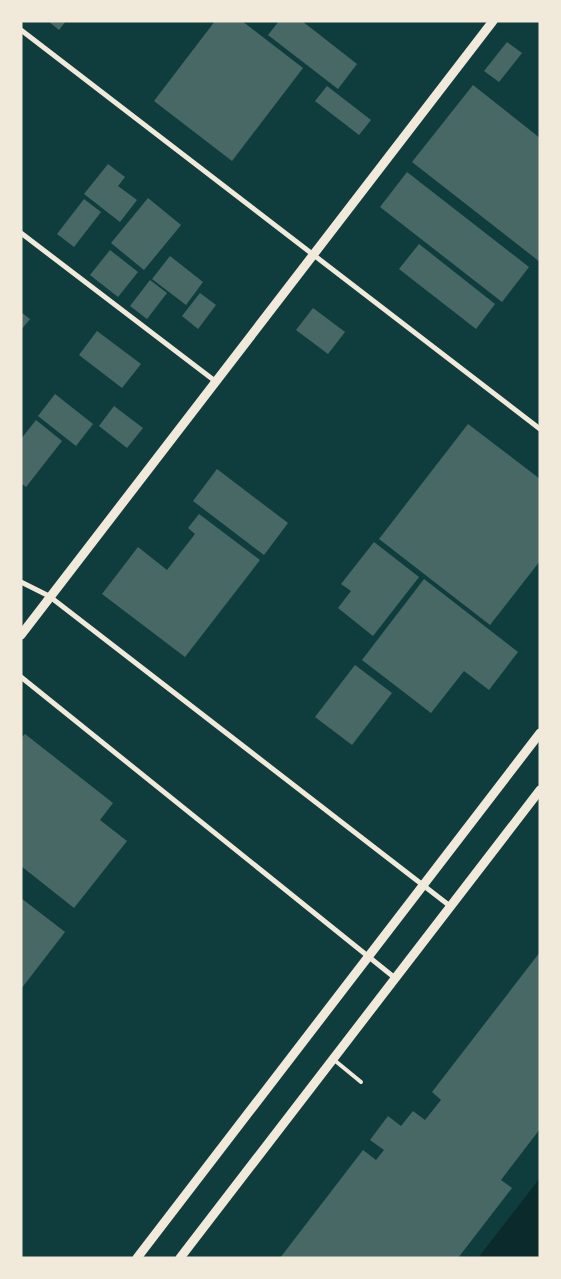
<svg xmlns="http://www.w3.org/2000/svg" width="561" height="1279" font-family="Raleway,sans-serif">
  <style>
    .water { fill: #0a2a2b }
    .building { fill: #486865 }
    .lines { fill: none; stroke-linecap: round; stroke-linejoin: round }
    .service { stroke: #f1e9da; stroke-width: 4 }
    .minor { stroke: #f1e9da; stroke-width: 5 }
    .tertiary { stroke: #f1e9da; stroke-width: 9 }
  </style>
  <rect width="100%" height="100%" fill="#0f3d3e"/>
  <!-- water -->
  <path class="water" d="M540,1178V1258H478Z"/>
  <!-- building -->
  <g class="building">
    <path d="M48,21H66L59,30Z"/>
    <path d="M215,21H242L303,68L232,161L154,101Z"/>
    <path d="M279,21H302L357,64L338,89L268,35Z"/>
    <path d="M507,42L522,53L499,82L484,71Z"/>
    <path d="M473,85L540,138V262L412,162Z"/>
    <path d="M327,86L371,120L359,135L315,101Z"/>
    <path d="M108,164L125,177L118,186L137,200L120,222L84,194Z"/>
    <path d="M407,172L529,267L502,302L380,207Z"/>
    <path d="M148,198L181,225L144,270L111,243Z"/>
    <path d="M84,199L101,212L74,247L57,234Z"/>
    <path d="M419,244L495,304L476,329L399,269Z"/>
    <path d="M110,250L138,272L118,297L90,275Z"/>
    <path d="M170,256L203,282L186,305L152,279Z"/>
    <path d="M150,280L167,293L147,319L130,306Z"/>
    <path d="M200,293L216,305L198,329L182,316Z"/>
    <path d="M313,308L345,332L328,354L296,330Z"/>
    <path d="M21,312L30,319L21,330Z"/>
    <path d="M97,331L141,364L122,388L79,355Z"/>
    <path d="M55,394L93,424L76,446L38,416Z"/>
    <path d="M114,406L143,428L127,448L99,426Z"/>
    <path d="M36,420L62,441L26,487L21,483V439Z"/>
    <path d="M468,424L540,479V561L490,625L379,539Z"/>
    <path d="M217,469L288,523L264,555L193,501Z"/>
    <path d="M199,514L260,560L185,657L102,594L138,547L167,570L195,534L188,528Z"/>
    <path d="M374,542L419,577L373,636L338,608L351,591L341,584Z"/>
    <path d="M424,579L518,652L489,690L464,671L431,713L362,660Z"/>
    <path d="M355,665L392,693L352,745L315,717Z"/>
    <path d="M25,734L113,803L100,820L127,841L74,908L21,866V738Z"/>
    <path d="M21,898L65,932L21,989Z"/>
    <path d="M540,952V1129L501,1180L512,1188L458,1258H280L363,1150L376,1160L384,1150L370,1140L388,1116L401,1126L413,1111L425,1120L441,1100L432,1092Z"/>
  </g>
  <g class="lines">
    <!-- service -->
    <path class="service" d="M333,1059L361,1082"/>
    <!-- minor -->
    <g class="minor">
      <path d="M21,30L540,429"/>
      <path d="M21,233L215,381"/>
      <path d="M21,582L49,596L450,906"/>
      <path d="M21,677L395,978"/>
    </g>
    <!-- tertiary -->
    <g class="tertiary">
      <path d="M21,635L493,21"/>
      <path d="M137,1258L540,733"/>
      <path d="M180,1258L540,790"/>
    </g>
  </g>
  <!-- border -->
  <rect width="561" height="1279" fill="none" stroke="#f1e9da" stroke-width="45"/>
</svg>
